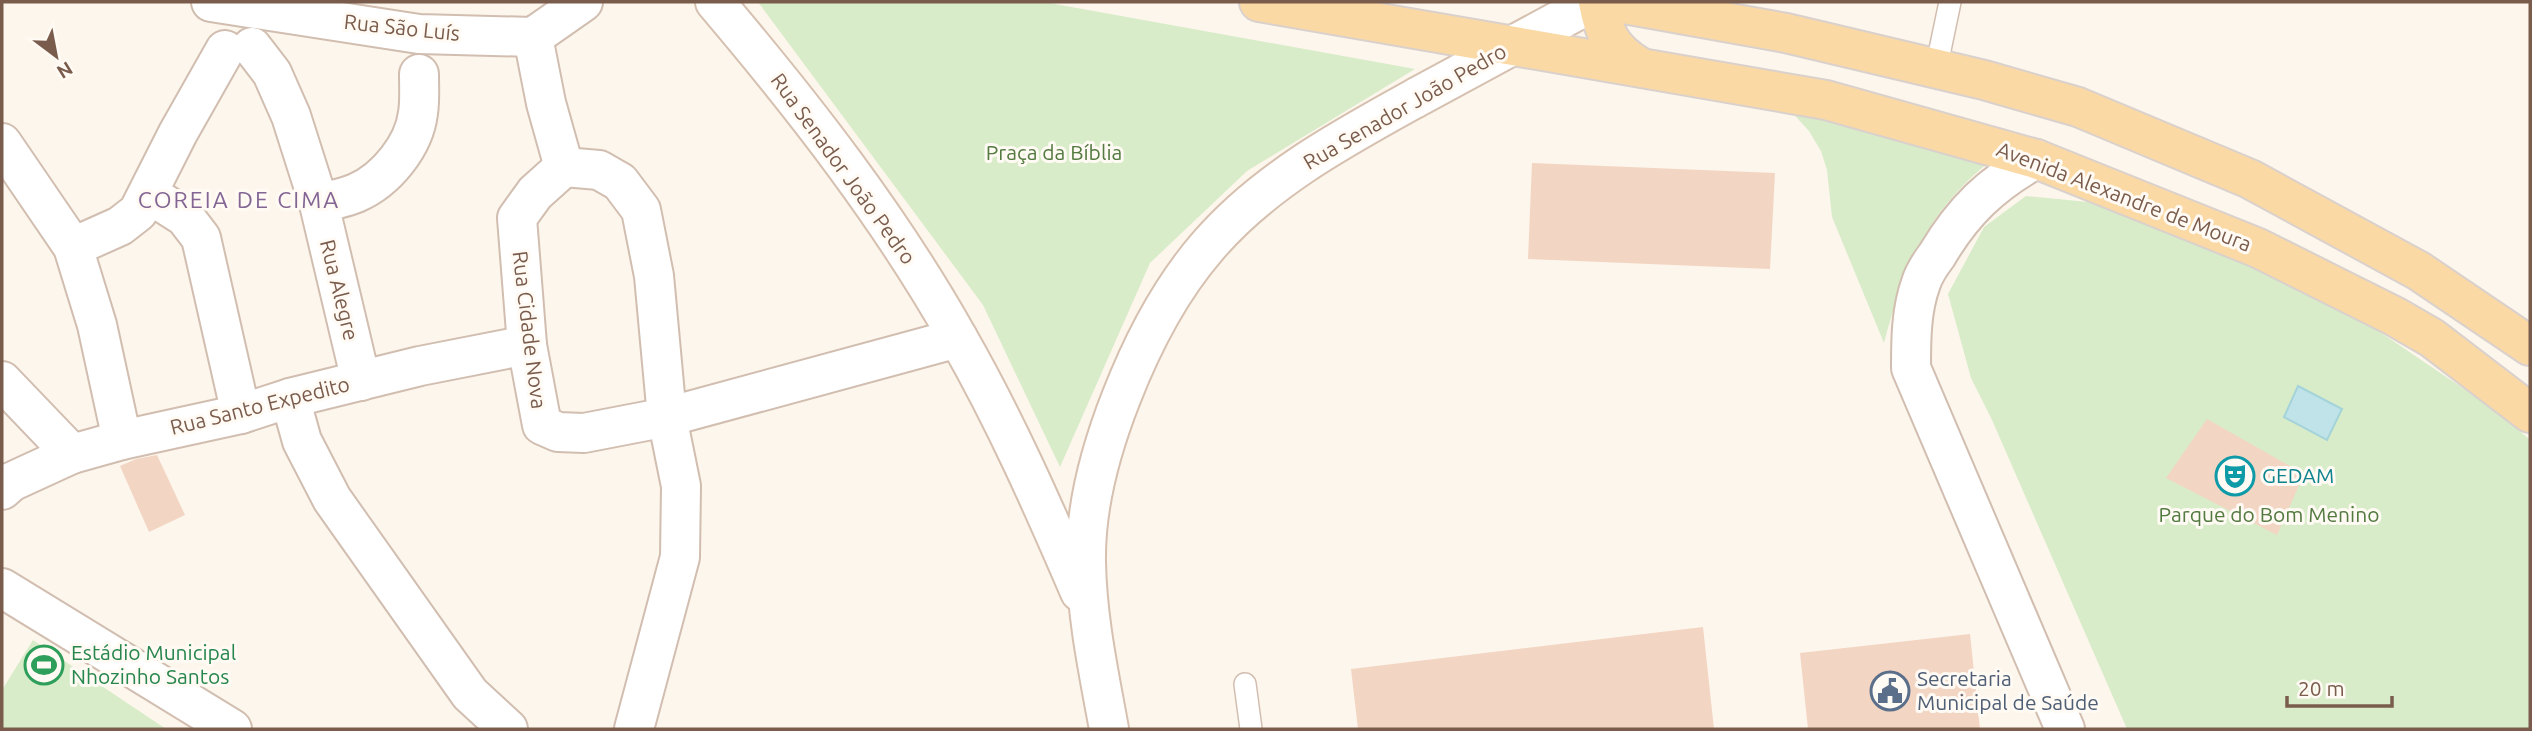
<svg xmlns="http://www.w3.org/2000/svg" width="2532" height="731" font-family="Ubuntu,sans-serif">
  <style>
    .green { fill: #d8ecc9 }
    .water { fill: #bfe3e8; stroke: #a5d3da; stroke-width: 2 }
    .building { fill: #f3d5c3 }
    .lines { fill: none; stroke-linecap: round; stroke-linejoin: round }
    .service-casing { stroke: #d1beb0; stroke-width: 24 }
    .minor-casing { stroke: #d1beb0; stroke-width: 42 }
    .secondary-casing { stroke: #d6c0b0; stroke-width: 42 }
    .primary-casing { stroke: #dad1cd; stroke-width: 42 }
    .service { stroke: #fff; stroke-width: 21 }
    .minor { stroke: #fff; stroke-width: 38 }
    .secondary { stroke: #fff; stroke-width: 38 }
    .primary { stroke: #fbd9a5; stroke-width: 38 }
    .labels { text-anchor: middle; stroke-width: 6; stroke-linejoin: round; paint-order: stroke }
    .street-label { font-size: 21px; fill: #7a5c4d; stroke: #fffaf3 }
    .park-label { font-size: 21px; fill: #537a41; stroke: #fffaf3 }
    .culture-label { font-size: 21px; fill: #0d838f; stroke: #fffaf3; text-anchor: start }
    .leisure-label { font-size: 21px; fill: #27864d; stroke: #fffaf3; text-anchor: start }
    .service-label { font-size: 21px; fill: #4e5e75; stroke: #fffaf3; text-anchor: start }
    .neighbourhood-label { font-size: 23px; letter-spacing: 2px; fill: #846695; stroke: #fffaf3 }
  </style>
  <rect width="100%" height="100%" fill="#fdf6ec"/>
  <!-- green -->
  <g class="green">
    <path d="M758,2H1044L1415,69L1247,171L1150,263L1060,467L983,305Z"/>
    <path d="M1788,108L1994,158C1928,210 1905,264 1884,343L1832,217L1827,170L1821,151L1809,131Z"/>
    <path d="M2026,196L2088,202L2212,242L2380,332L2498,412L2530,440V729H2127L1992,420L1971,378L1948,294L1984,227Z"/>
    <path d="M33,640L166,729H2V690Z"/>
  </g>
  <!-- water -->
  <path class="water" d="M2298,386L2342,409L2327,440L2284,417Z"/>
  <!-- building -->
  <g class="building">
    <path d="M1532,163L1775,173L1770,269L1528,259Z"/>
    <path d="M2207,419L2304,474L2277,535L2166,478Z"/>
    <path d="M157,455L185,515L149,532L120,466L136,459Z"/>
    <path d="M1703,627L1714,729H1358L1351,669Z"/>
    <path d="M1970,634L1980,729H1808L1800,653Z"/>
  </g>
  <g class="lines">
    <defs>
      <g id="service">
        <path d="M1936,69L1950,2"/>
        <path d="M1245,684L1251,729"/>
      </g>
      <g id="minor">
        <path d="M211,2L419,34L533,37L583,2"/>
        <path d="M533,37L546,103L564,167L599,170L620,182L641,210L654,276L667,417L681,486L680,557L634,729"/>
        <path d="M252,47L272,73L291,116L319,204L361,381"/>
        <path d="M2,143L73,247L97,325L122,440"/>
        <path d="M2036,159C1991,184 1963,211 1937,255C1931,263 1924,273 1921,283C1911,310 1911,340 1911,368L2065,729"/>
        <path d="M564,167L535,193L517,218L527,345L542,425L558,432L584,433L667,417L958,338"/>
        <path d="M149,194L185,217L201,238L241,414"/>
        <path d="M319,204C331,200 344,198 356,193C386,180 414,146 418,113C420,101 419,87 419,74"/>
        <path d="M73,247L120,226L138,212L178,133L225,50"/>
        <path d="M2,381L72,454"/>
        <path d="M290,398L302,441L332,499L470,694L508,729"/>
        <path d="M2,490L11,482L72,454L122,440L241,414L290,398L420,366L527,345"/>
        <path d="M2,588L232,729"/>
      </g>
      <g id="secondary">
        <path d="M715,2C804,107 890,217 958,338C1005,420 1043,506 1080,592"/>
        <path d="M1109,729C1099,674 1087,619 1086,562C1085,506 1101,449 1121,398C1142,344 1169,291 1207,247C1264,180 1345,137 1421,95C1478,64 1536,33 1593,2"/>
      </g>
      <g id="primary">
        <path d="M1259,2L1826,100L2036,159L2258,248L2394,316L2432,338L2530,413"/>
        <path d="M1598,2C1604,34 1611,50 1640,67"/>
        <path d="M1613,2L1786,33L1984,80L2078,107L2250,179L2419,271L2530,346"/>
      </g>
    </defs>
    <!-- service casing -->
    <use href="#service" class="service-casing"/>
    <!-- minor casing -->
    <use href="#minor" class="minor-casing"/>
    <!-- secondary casing -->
    <use href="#secondary" class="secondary-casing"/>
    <!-- primary casing -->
    <use href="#primary" class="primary-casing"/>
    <!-- service -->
    <use href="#service" class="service"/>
    <!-- minor -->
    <use href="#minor" class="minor"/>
    <!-- secondary -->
    <use href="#secondary" class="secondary"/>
    <!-- primary -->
    <use href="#primary" class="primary"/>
  </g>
  <!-- icons -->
  <defs>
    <symbol id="theatre-ring" viewBox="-11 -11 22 22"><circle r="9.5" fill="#fffaf3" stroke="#0f9aa8" stroke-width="1.5"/><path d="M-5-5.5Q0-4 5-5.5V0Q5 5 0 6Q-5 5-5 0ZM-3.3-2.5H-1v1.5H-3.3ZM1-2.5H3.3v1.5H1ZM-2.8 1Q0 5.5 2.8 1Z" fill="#0f9aa8"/></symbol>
    <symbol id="stadium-ring" viewBox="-11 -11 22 22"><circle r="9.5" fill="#fffaf3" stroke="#2e9e5b" stroke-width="1.5"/><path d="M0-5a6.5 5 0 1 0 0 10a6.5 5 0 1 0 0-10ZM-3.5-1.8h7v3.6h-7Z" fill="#2e9e5b"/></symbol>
    <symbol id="civic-ring" viewBox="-11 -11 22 22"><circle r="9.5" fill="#fffaf3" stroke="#5c6f8a" stroke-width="1.5"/><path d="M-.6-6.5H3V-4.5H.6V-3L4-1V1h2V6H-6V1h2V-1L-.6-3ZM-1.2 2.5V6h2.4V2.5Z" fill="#5c6f8a"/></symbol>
  </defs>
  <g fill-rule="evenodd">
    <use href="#theatre-ring" x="2213" y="454" width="44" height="44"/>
    <use href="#stadium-ring" x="22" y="643" width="44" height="44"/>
    <use href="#civic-ring" x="1868" y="669" width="44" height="44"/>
  </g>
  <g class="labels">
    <!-- street labels -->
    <g class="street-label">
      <text transform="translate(402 28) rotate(6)" y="7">Rua São Luís</text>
      <text transform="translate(1405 107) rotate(-30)" y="7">Rua Senador João Pedro</text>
      <text transform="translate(843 169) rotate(54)" y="7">Rua Senador João Pedro</text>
      <text transform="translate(2124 197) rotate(21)" y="7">Avenida Alexandre de Moura</text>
      <text transform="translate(339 290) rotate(76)" y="7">Rua Alegre</text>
      <text transform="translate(529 330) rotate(83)" y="7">Rua Cidade Nova</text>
      <text transform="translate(260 406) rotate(-14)" y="7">Rua Santo Expedito</text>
    </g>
    <!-- park labels -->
    <g class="park-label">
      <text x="1054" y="160">Praça da Bíblia</text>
      <text x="2269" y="522">Parque do Bom Menino</text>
    </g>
    <!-- culture labels -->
    <g class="culture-label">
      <text x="2262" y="483">GEDAM</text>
    </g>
    <!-- leisure labels -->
    <g class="leisure-label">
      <text x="71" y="660">Estádio Municipal<tspan x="71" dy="24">Nhozinho Santos</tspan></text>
    </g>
    <!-- service labels -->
    <g class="service-label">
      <text x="1917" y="686">Secretaria<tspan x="1917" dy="24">Municipal de Saúde</tspan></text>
    </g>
    <!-- neighbourhood labels -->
    <g class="neighbourhood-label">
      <text x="239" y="208">COREIA DE CIMA</text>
    </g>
  </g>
  <!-- border -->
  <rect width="2532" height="731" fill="none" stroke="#7a5c4d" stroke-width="7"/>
  <!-- north arrow -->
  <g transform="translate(56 56) rotate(148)" stroke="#fffaf3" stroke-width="5" paint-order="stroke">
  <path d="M0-5L12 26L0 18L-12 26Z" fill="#7a5c4d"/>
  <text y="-10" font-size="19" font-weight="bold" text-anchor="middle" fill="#7a5c4d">N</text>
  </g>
  <!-- scale -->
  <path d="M2287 696v10h105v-10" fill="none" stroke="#7a5c4d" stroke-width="3.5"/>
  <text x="2298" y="696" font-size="21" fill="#7a5c4d" stroke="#fffaf3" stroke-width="5" paint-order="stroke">20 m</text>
</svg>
